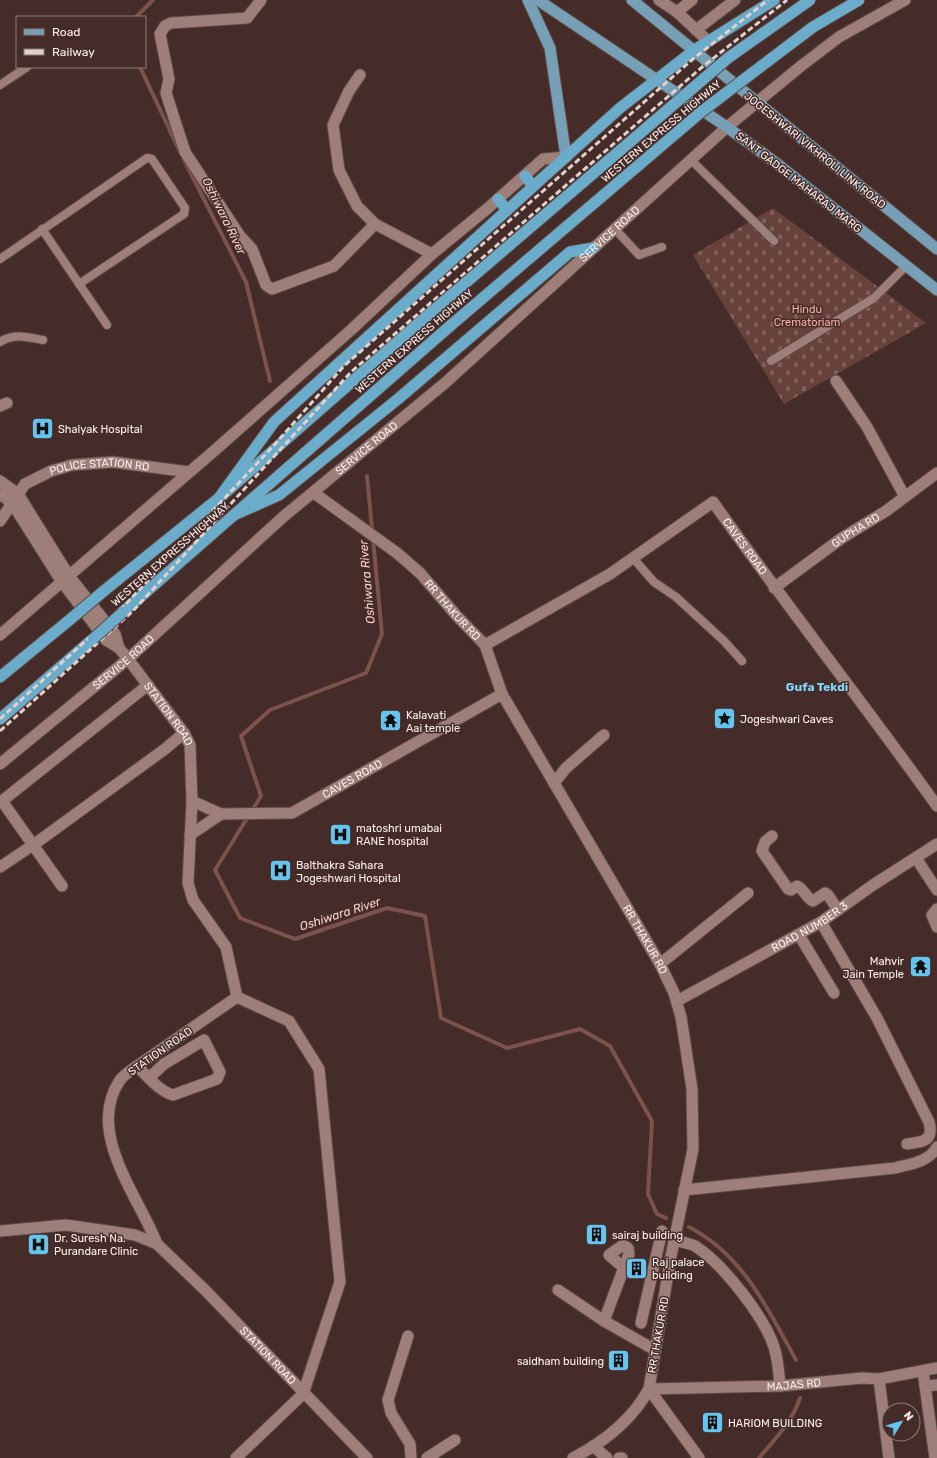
<svg xmlns="http://www.w3.org/2000/svg" width="937" height="1458" font-family="Rubik,sans-serif">
  <style>
    .cemetery { fill: url(#cemetery-stones) }
    .lines { fill: none; stroke-linecap: round; stroke-linejoin: round }
    .stream { stroke: #7c524d; stroke-width: 4 }
    .service-casing { stroke: #5d4945; stroke-width: 10 }
    .minor-casing { stroke: #5d4945; stroke-width: 13 }
    .tertiary-casing { stroke: #5d4945; stroke-width: 13 }
    .secondary-casing { stroke: #5d4945; stroke-width: 13 }
    .primary-casing { stroke: #5d4945; stroke-width: 13 }
    .trunk-casing { stroke: #5d4945; stroke-width: 13 }
    .service { stroke: #9d7e79; stroke-width: 8 }
    .minor { stroke: #9d7e79; stroke-width: 11 }
    .tertiary { stroke: #9d7e79; stroke-width: 11 }
    .secondary { stroke: #9d7e79; stroke-width: 11 }
    .primary { stroke: #77a0b6; stroke-width: 11 }
    .trunk { stroke: #6aacca; stroke-width: 11 }
    .rail { stroke: #e0d1ce; stroke-width: 3; stroke-dasharray: 6 3; stroke-linecap: butt }
    .trunk-bridge-casing { stroke: #5d4945; stroke-width: 13; stroke-linecap: butt }
    .trunk-bridge { stroke: #6aacca; stroke-width: 11 }
    .labels { text-anchor: middle; stroke-width: 3; stroke-linejoin: round; paint-order: stroke }
    .street-label { font-size: 11px; fill: #fdf0ed; stroke: #462c28 }
    .park-label { font-size: 11px; fill: #f9aea0; stroke: #462c28 }
    .poi-label { font-size: 11px; fill: #fdf0ed; stroke: #462c28; text-anchor: start }
    .water-label { font-size: 12px; font-style: italic; fill: #f8d1ca; stroke: #462c28 }
    .neighbourhood-label { font-size: 12px; font-weight: bold; fill: #80d6fd; stroke: #462c28 }
  </style>
  <defs>
    <pattern id="cemetery-stones" width="16" height="16" patternUnits="userSpaceOnUse"><rect width="16" height="16" fill="#67423c"/><path d="M2 7V4a2 2 0 0 1 4 0v3zM10 15v-3a2 2 0 0 1 4 0v3z" fill="#7e5e58"/></pattern>
  </defs>
  <rect width="100%" height="100%" fill="#462c28"/>
  <!-- cemetery -->
  <path class="cemetery" d="M773,208L926,323L784,404L693,255Z"/>
  <g class="lines">
    <!-- stream -->
    <g class="stream">
      <path d="M136,17L153,0"/>
      <path d="M140,67L180,152"/>
      <path d="M183,158L246,282L270,381"/>
      <path d="M367,476L382,634L366,673L270,710L241,736L261,796L215,870L240,918L295,939L387,908L425,916L441,1018L507,1048L580,1029L610,1046L652,1121L648,1194L657,1214L666,1218"/>
      <path d="M689,1227C743,1255 768,1309 796,1360"/>
      <path d="M759,1458C775,1439 792,1422 800,1398"/>
    </g>
    <defs>
      <g id="service">
        <path d="M0,85L27,67"/>
        <path d="M691,160L774,241"/>
        <path d="M42,229L107,325"/>
        <path d="M615,229L639,255L662,247"/>
        <path d="M0,259L147,158L152,159L185,208L184,214L79,284"/>
        <path d="M0,342C13,333 28,337 43,340"/>
        <path d="M771,361L874,298L906,266"/>
        <path d="M633,558L654,582L676,597L724,641L742,661"/>
      </g>
      <g id="minor">
        <path d="M261,0L247,18L171,23L165,26L160,34L169,79L166,93L185,152L240,236L252,249L266,285L272,289L334,266L375,224"/>
        <path d="M659,0L677,12"/>
        <path d="M360,75L349,91L333,125L339,170L357,206L375,224L432,254"/>
        <path d="M836,381L867,427L905,497"/>
        <path d="M0,406L7,403"/>
        <path id="s1" d="M314,493L397,553L420,573L456,615L485,645L502,694L660,964L674,993L681,1017L692,1089L693,1149L670,1261L649,1389C632,1420 604,1442 573,1458"/>
        <path id="s2" d="M0,521L25,484L51,471L72,465L113,462L189,472"/>
        <path id="s3" d="M774,588L842,538L886,511L937,473"/>
        <path id="s4" d="M485,645L610,574L713,502C786,605 864,704 937,806"/>
        <path d="M554,783L566,768L604,735"/>
        <path id="s5" d="M192,801L221,814L292,813L502,694"/>
        <path d="M190,835L221,814"/>
        <path d="M772,836L765,842L762,851L788,889L791,890L797,886C804,889 806,898 813,901L825,893L828,895L838,910"/>
        <path d="M916,858L937,890"/>
        <path d="M0,867L36,843L165,749L184,733"/>
        <path d="M62,886L2,801L148,685"/>
        <path d="M937,909L932,915L937,927"/>
        <path d="M821,922L877,1018L929,1122C934,1141 923,1142 907,1144"/>
        <path d="M799,935L834,993"/>
        <path d="M660,964L748,893"/>
        <path id="s6" d="M677,1001L821,922L873,885L937,844"/>
        <path d="M137,1066C147,1076 159,1091 173,1095L217,1079L220,1072L204,1040L164,1064L149,1078"/>
        <path d="M684,1190L895,1168C910,1164 929,1162 937,1147"/>
        <path d="M674,1240C681,1242 689,1243 695,1246C722,1263 764,1316 774,1347C778,1359 779,1373 780,1386"/>
        <path d="M558,1290L604,1321L655,1350"/>
        <path d="M604,1321L629,1254L628,1248L623,1245L609,1255L624,1268"/>
        <path d="M641,1323L662,1231"/>
        <path d="M408,1336L388,1400L391,1413L410,1444L411,1458"/>
        <path d="M923,1371L935,1458"/>
        <path d="M879,1379L889,1458"/>
        <path d="M925,1386L937,1385"/>
        <path id="s7" d="M649,1389L780,1386L862,1378L879,1379L937,1368"/>
        <path d="M649,1389L699,1458"/>
        <path d="M593,1446L607,1458"/>
        <path d="M236,1458L303,1394L340,1282L319,1069L289,1021L237,997"/>
        <path d="M427,1458L455,1440"/>
        <path d="M619,1458H622"/>
      </g>
      <g id="tertiary">
        <path d="M692,0L677,12L708,41"/>
        <path d="M0,481L18,494L69,576L115,634L119,648"/>
        <path id="s8" d="M0,494L12,503L62,582L106,640L119,648L128,659L184,733L190,745L192,801L188,883L193,900L226,947L237,997L137,1066C131,1070 124,1075 120,1080C85,1132 138,1195 157,1244"/>
        <path d="M0,635L214,451L351,330L432,254L488,208L543,159L566,157"/>
        <path id="s9" d="M0,764L128,659L283,517L445,383L727,127"/>
      </g>
      <g id="secondary">
        <path d="M696,30L735,0"/>
        <path d="M727,127L801,66L839,37L905,0"/>
        <path id="s10" d="M0,1231L66,1225L135,1235L157,1244L205,1290L367,1458"/>
      </g>
      <g id="primary">
        <path d="M528,0L550,48L566,157"/>
        <path d="M538,0L727,127L780,166L937,290"/>
        <path d="M632,0L937,249"/>
      </g>
      <g id="trunk">
        <path d="M525,176L533,186"/>
        <path d="M498,199L507,210"/>
        <path d="M219,498L274,422L537,183L620,108L693,51L774,0"/>
        <path d="M234,515L279,495L398,399L570,252L593,248"/>
        <path d="M105,590L219,498L435,309"/>
        <path d="M123,612L450,326"/>
        <path d="M0,677L67,622"/>
        <path d="M0,719L93,639"/>
      </g>
    </defs>
    <!-- service casing -->
    <use href="#service" class="service-casing"/>
    <!-- minor casing -->
    <use href="#minor" class="minor-casing"/>
    <!-- tertiary casing -->
    <use href="#tertiary" class="tertiary-casing"/>
    <!-- secondary casing -->
    <use href="#secondary" class="secondary-casing"/>
    <!-- primary casing -->
    <use href="#primary" class="primary-casing"/>
    <!-- trunk casing -->
    <use href="#trunk" class="trunk-casing"/>
    <!-- service -->
    <use href="#service" class="service"/>
    <!-- minor -->
    <use href="#minor" class="minor"/>
    <!-- tertiary -->
    <use href="#tertiary" class="tertiary"/>
    <!-- secondary -->
    <use href="#secondary" class="secondary"/>
    <!-- primary -->
    <use href="#primary" class="primary"/>
    <!-- trunk -->
    <use href="#trunk" class="trunk"/>
    <!-- rail -->
    <g class="rail">
      <path d="M0,719L126,604L276,443L344,366L693,59L768,0"/>
      <path d="M0,731L133,611L351,372L701,68L787,0"/>
    </g>
    <defs>
      <g id="trunk-bridge">
        <path d="M435,309L728,58L810,0"/>
        <path d="M450,326L701,112L813,27L859,0"/>
        <path d="M67,622L105,590"/>
        <path d="M93,639L123,612"/>
      </g>
    </defs>
    <!-- trunk-bridge casing -->
    <use href="#trunk-bridge" class="trunk-bridge-casing"/>
    <!-- trunk-bridge -->
    <use href="#trunk-bridge" class="trunk-bridge"/>
  </g>
  <!-- icons -->
  <defs>
    <symbol id="hospital-square" viewBox="-11 -11 22 22"><rect x="-9" y="-9" width="18" height="18" rx="4" fill="#65c5ee" stroke="#462c28"/><path d="M-5-5h3v3.5h4V-5h3V5h-3V1.5h-4V5h-3Z" fill="#111"/></symbol>
    <symbol id="sight-square" viewBox="-11 -11 22 22"><rect x="-9" y="-9" width="18" height="18" rx="4" fill="#65c5ee" stroke="#462c28"/><path d="M0-6L1.8-2.2L6-1.7L2.9 1.2L3.7 5.4L0 3.3L-3.7 5.4L-2.9 1.2L-6-1.7L-1.8-2.2Z" fill="#111"/></symbol>
    <symbol id="temple-square" viewBox="-11 -11 22 22"><rect x="-9" y="-9" width="18" height="18" rx="4" fill="#65c5ee" stroke="#462c28"/><path d="M0-6L5-2H3V0L6.5 2.5H4V6H1.5V3h-3V6H-4V2.5H-6.5L-3 0V-2H-5Z" fill="#111"/></symbol>
    <symbol id="building-square" viewBox="-11 -11 22 22"><rect x="-9" y="-9" width="18" height="18" rx="4" fill="#65c5ee" stroke="#462c28"/><path d="M-4-6H4V6H1V3H-1V6H-4ZM-2.5-4.3h1.7v1.8h-1.7ZM.8-4.3h1.7v1.8H.8ZM-2.5-1h1.7V.8h-1.7ZM.8-1h1.7V.8H.8Z" fill="#111"/></symbol>
  </defs>
  <g fill-rule="evenodd">
    <use href="#hospital-square" x="30" y="416" width="25" height="25"/>
    <use href="#sight-square" x="712" y="706" width="25" height="25"/>
    <use href="#temple-square" x="378" y="708" width="25" height="25"/>
    <use href="#hospital-square" x="328" y="822" width="25" height="25"/>
    <use href="#hospital-square" x="268" y="858" width="25" height="25"/>
    <use href="#temple-square" x="908" y="954" width="25" height="25"/>
    <use href="#building-square" x="584" y="1222" width="25" height="25"/>
    <use href="#hospital-square" x="26" y="1232" width="25" height="25"/>
    <use href="#building-square" x="624" y="1256" width="25" height="25"/>
    <use href="#building-square" x="606" y="1348" width="25" height="25"/>
    <use href="#building-square" x="700" y="1410" width="25" height="25"/>
  </g>
  <g class="labels">
    <!-- street labels -->
    <g class="street-label">
      <text transform="translate(661 131) rotate(-40)" y="4">WESTERN EXPRESS HIGHWAY</text>
      <text transform="translate(815 150) rotate(39)" y="4">JOGESHWARI VIKHROLI LINK ROAD</text>
      <text transform="translate(799 182) rotate(38)" y="4">SANT GADGE MAHARAJ MARG</text>
      <text dy="4" stroke="none"><textPath href="#s9" startOffset="808">SERVICE ROAD</textPath></text>
      <text transform="translate(414 341) rotate(-41)" y="4">WESTERN EXPRESS HIGHWAY</text>
      <text dy="4" stroke="none"><textPath href="#s9" startOffset="484">SERVICE ROAD</textPath></text>
      <text dy="4" stroke="none"><textPath href="#s2" startOffset="123">POLICE STATION RD</textPath></text>
      <text dy="4" stroke="none"><textPath href="#s3" startOffset="100">GUPHA RD</textPath></text>
      <text dy="4" stroke="none"><textPath href="#s4" startOffset="324">CAVES ROAD</textPath></text>
      <text transform="translate(170 554) rotate(-41)" y="4">WESTERN EXPRESS HIGHWAY</text>
      <text dy="4" stroke="none"><textPath href="#s1" startOffset="182">RR THAKUR RD</textPath></text>
      <text dy="4" stroke="none"><textPath href="#s9" startOffset="160">SERVICE ROAD</textPath></text>
      <text dy="4" stroke="none"><textPath href="#s8" startOffset="279">STATION ROAD</textPath></text>
      <text dy="4" stroke="none"><textPath href="#s5" startOffset="172">CAVES ROAD</textPath></text>
      <text dy="4" stroke="none"><textPath href="#s6" startOffset="152">ROAD NUMBER 3</textPath></text>
      <text dy="4" stroke="none"><textPath href="#s1" startOffset="566">RR THAKUR RD</textPath></text>
      <text transform="translate(160 1051) rotate(-35)" y="4">STATION ROAD</text>
      <text transform="translate(658 1335) rotate(-80)" y="4">RR THAKUR RD</text>
      <text dy="4" stroke="none"><textPath href="#s10" startOffset="317">STATION ROAD</textPath></text>
      <text dy="4" stroke="none"><textPath href="#s7" startOffset="145">MAJAS RD</textPath></text>
    </g>
    <!-- park labels -->
    <g class="park-label">
      <text x="807" y="313">Hindu<tspan x="807" dy="13">Crematoriam</tspan></text>
    </g>
    <!-- poi labels -->
    <g class="poi-label">
      <text x="58" y="433">Shalyak Hospital</text>
      <text x="406" y="719">Kalavati<tspan x="406" dy="13">Aai temple</tspan></text>
      <text x="740" y="723">Jogeshwari Caves</text>
      <text x="356" y="832">matoshri umabai<tspan x="356" dy="13">RANE hospital</tspan></text>
      <text x="296" y="869">Balthakra Sahara<tspan x="296" dy="13">Jogeshwari Hospital</tspan></text>
      <text x="904" y="965" text-anchor="end">Mahvir<tspan x="904" dy="13">Jain Temple</tspan></text>
      <text x="612" y="1239">sairaj building</text>
      <text x="54" y="1242">Dr. Suresh Na.<tspan x="54" dy="13">Purandare Clinic</tspan></text>
      <text x="652" y="1266">Raj palace<tspan x="652" dy="13">building</tspan></text>
      <text x="604" y="1365" text-anchor="end">saidham building</text>
      <text x="728" y="1427">HARIOM BUILDING</text>
    </g>
    <!-- water labels -->
    <g class="water-label">
      <text transform="translate(224 216) rotate(64)" y="4">Oshiwara River</text>
      <text transform="translate(367 582) rotate(-95)" y="4">Oshiwara River</text>
      <text transform="translate(340 914) rotate(-18)" y="4">Oshiwara River</text>
    </g>
    <!-- neighbourhood labels -->
    <g class="neighbourhood-label">
      <text x="817" y="691">Gufa Tekdi</text>
    </g>
  </g>
  <!-- legend -->
  <rect x="16" y="16" width="130" height="52" fill="#462c28" stroke="#8f7a77"/>
  <rect x="24" y="29" width="20" height="6" fill="#77a0b6" stroke="#8f7a77"/>
  <text x="52" y="36" font-size="12" fill="#fdf0ed">Road</text>
  <rect x="24" y="49" width="20" height="6" fill="#e0d1ce" stroke="#8f7a77"/>
  <text x="52" y="56" font-size="12" fill="#fdf0ed">Railway</text>
  <!-- north arrow -->
  <g transform="translate(901 1422) rotate(52)"><circle r="19" fill="#462c28" stroke="#8f7a77"/>
  <path d="M0-3L7 15L0 10L-7 15Z" fill="#65c5ee"/>
  <text y="-6" font-size="11" font-weight="bold" text-anchor="middle" fill="#fdf0ed">N</text>
  </g>
</svg>
